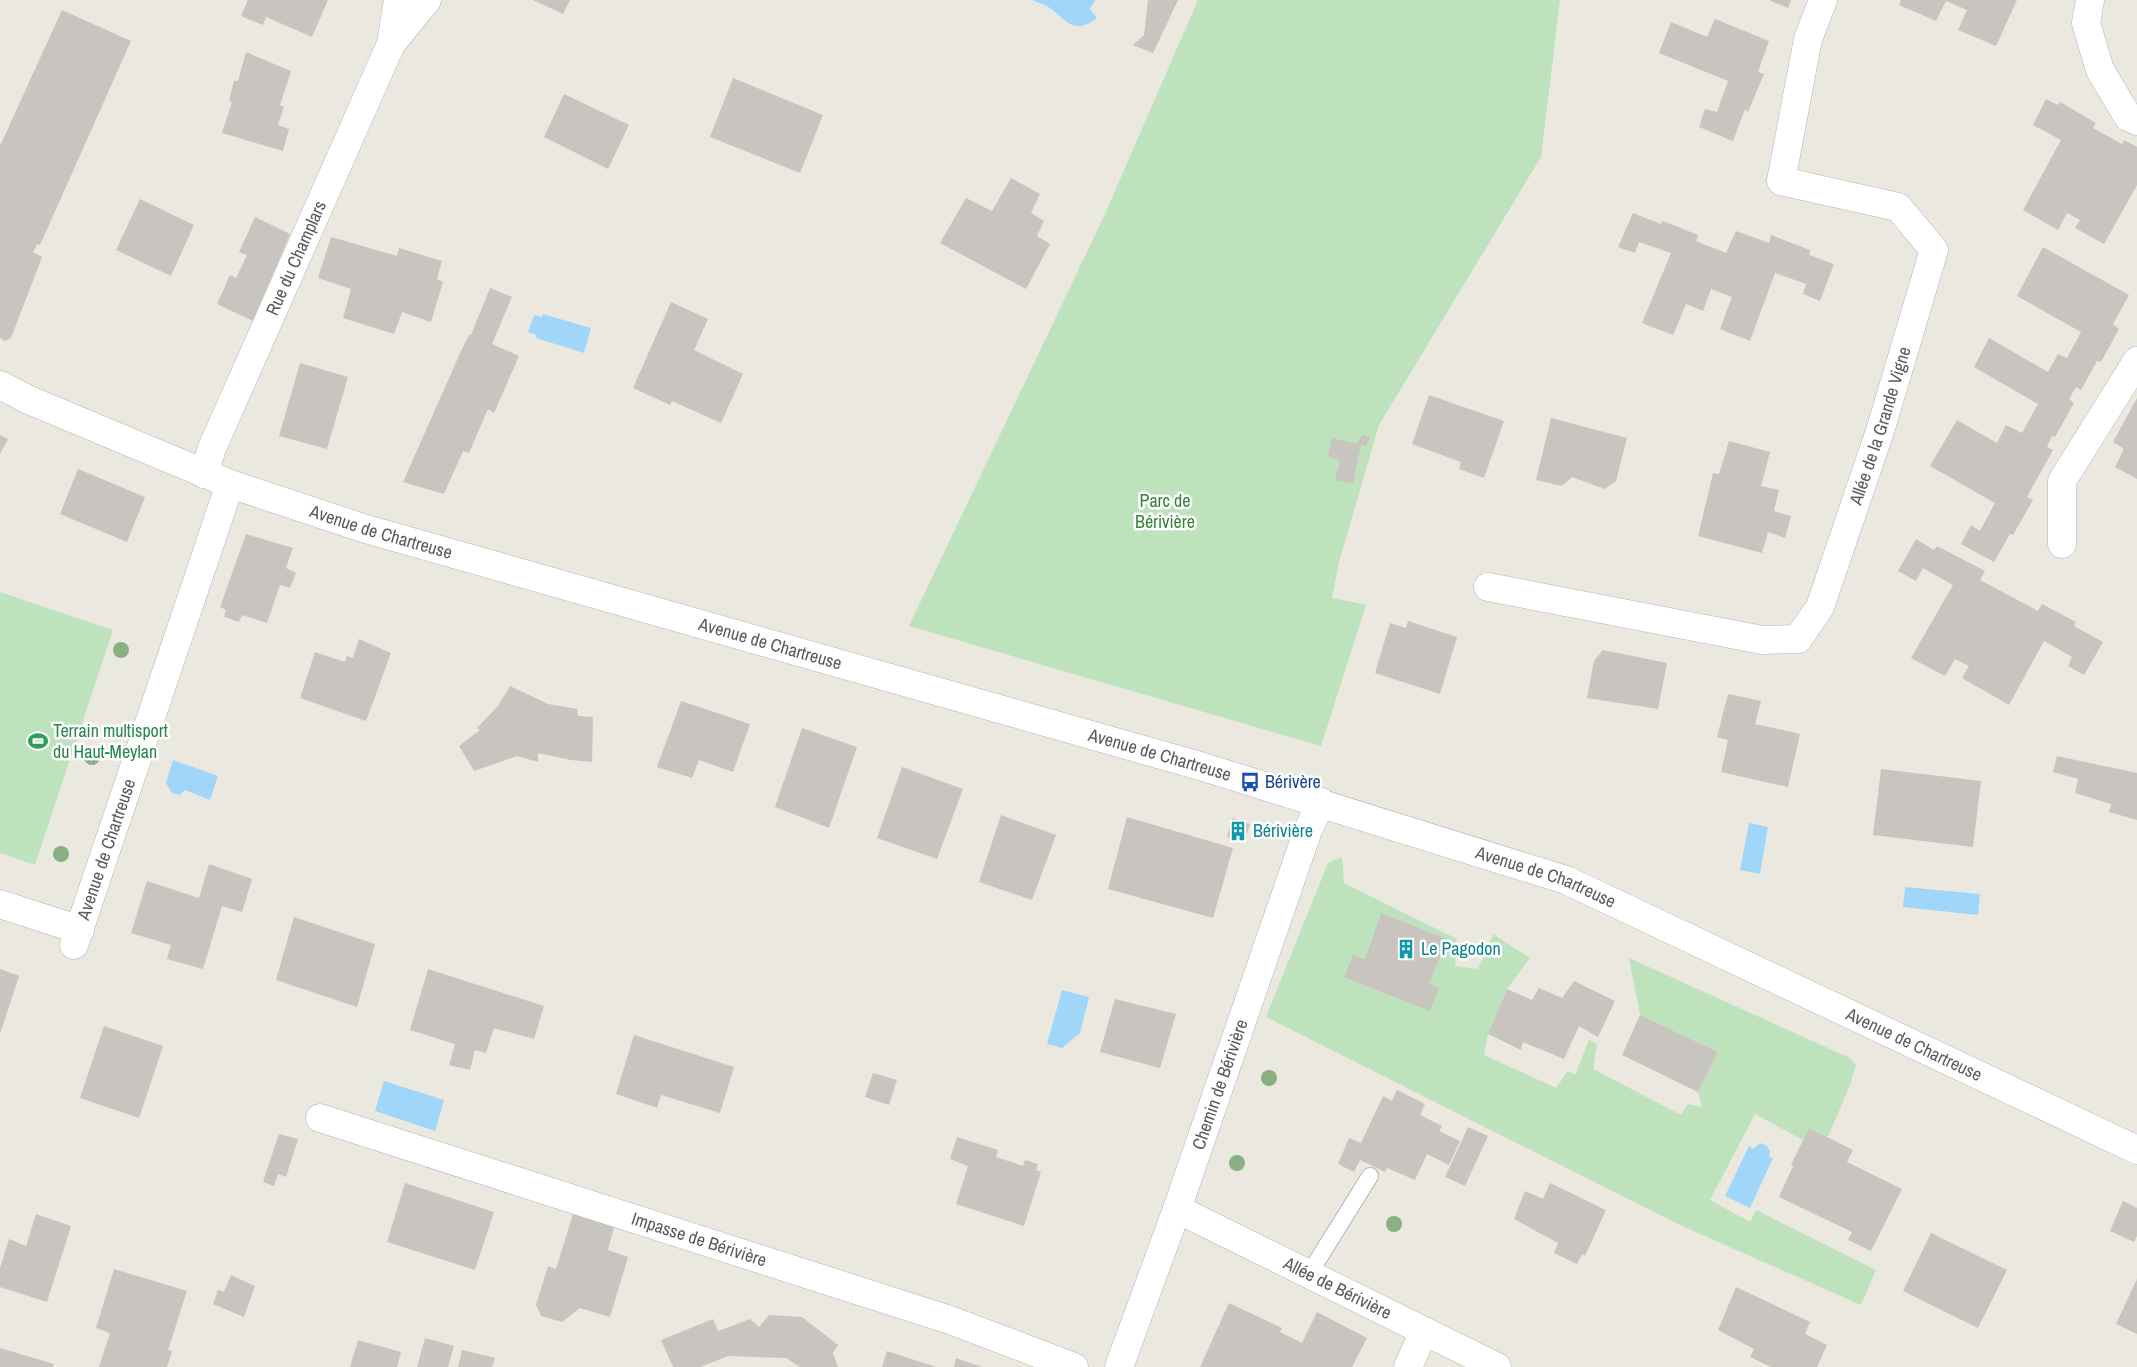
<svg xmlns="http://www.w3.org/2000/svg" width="2137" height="1367" font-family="'Archivo Narrow',sans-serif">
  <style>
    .green { fill: #bee2bc }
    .water { fill: #a0d6fa }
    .building { fill: #c8c4bf }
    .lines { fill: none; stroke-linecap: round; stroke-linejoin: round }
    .service-casing { stroke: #b2b6ba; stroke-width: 18 }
    .minor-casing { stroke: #b2b6ba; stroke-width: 29 }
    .tertiary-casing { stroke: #b2b6ba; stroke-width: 29 }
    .service { stroke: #fff; stroke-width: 16 }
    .minor { stroke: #fff; stroke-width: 28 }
    .tertiary { stroke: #fff; stroke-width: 28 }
    .tree { fill: #89af83 }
    .labels { text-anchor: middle; stroke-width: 5; stroke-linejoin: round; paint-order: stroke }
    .street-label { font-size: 18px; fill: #585c60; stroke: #fff }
    .park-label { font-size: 18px; fill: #388038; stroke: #fff }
    .leisure-label { font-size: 18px; fill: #27864d; stroke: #fff; text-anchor: start }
    .transit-label { font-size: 18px; fill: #164399; stroke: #fff; text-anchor: start }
    .culture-label { font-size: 18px; fill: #0d838f; stroke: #fff; text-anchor: start }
  </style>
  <rect width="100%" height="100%" fill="#ebe8df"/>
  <!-- green -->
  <g class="green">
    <path d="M1198,0H1560L1541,157L1379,425L1339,562L1332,598L1366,605L1321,746L909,626L1105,214Z"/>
    <path d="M0,592L113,630L35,865L0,853Z"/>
    <path d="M1342,857L1344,883L1457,939L1455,966L1478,969L1493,934L1530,958L1507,989L1488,1034L1484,1055L1556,1088L1568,1071L1575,1075L1589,1040L1597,1044L1593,1069L1681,1115L1688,1104L1702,1107L1698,1092L1718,1052L1640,1015L1629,958L1850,1058L1856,1065L1850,1085L1828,1137L1809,1128L1803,1140L1755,1114L1710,1200L1750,1222L1756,1210L1876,1270L1861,1305L1680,1225L1266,1017L1328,863Z"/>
  </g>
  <!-- water -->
  <g class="water">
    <path d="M1032,0H1095L1090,9L1097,18C1072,38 1064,16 1047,6C1042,4 1037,2 1032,0Z"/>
    <path d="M543,314L591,328L584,353L536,338V335L528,332L534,315L542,317Z"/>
    <path d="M173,760L218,776L210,800L185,790L180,795L172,793L166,783Z"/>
    <path d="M1749,823L1768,827L1760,874L1740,870Z"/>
    <path d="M1905,887L1980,894L1978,915L1903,907Z"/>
    <path d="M1062,990L1089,997L1080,1033L1062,1048L1047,1044Z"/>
    <path d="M384,1081L444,1100L435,1131L375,1111Z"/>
    <path d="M1760,1143L1767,1146L1770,1152L1769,1157L1773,1158L1750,1208L1725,1196L1749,1146L1753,1149Z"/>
  </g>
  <!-- building -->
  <g class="building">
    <path d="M248,0H328L312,37L266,17L263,25L241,16Z"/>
    <path d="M533,0H570L563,14Z"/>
    <path d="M1148,0H1178L1153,53L1133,45L1144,35Z"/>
    <path d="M1769,0H1791L1788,8Z"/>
    <path d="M1901,0H2017L1996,46L1958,30L1967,10L1946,1L1936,21L1899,5Z"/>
    <path d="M62,10L131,41L40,245L37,244L33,252L42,257L11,338L5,341L0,338V146Z"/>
    <path d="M1715,19L1769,41L1758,72L1764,74L1748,112L1745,109L1733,141L1699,127L1705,109L1717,112L1728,81L1659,53L1671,22L1707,37Z"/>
    <path d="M246,52L291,71L280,105L284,107L278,125L289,129L283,151L222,133L232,102L229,101L234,81H238Z"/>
    <path d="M733,78L823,115L800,173L710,137Z"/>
    <path d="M564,94L629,125L608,169L544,137Z"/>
    <path d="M2046,99L2058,105L2060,102L2096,123L2093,128L2122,144L2124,140L2137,147V185L2104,244L2075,228L2080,220L2067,213L2058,230L2023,210L2061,140L2033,125Z"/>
    <path d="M1011,178L1040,194L1031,213L1044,221L1037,236L1050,244L1026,289L940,243L966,198L992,211Z"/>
    <path d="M140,199L194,225L171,276L116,250Z"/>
    <path d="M1633,213L1661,224L1663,221L1698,235L1696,241L1726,253L1736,231L1769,243L1771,235L1810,250L1809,255L1834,264L1820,301L1803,294L1806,284L1775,273L1750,341L1720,329L1732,297L1711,289L1703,311L1686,304L1673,335L1642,323L1671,253L1639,242L1635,253L1618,247Z"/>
    <path d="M255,217L290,234L253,321L217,304L230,275L236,278L247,255L239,252Z"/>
    <path d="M331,237L397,256L399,248L442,261L437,279L443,282L431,322L402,312L394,334L343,318L351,289L318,278Z"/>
    <path d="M2043,247L2129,295L2113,324L2119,329L2101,362L2097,361L2081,390L2076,387L2069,399L2074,403L2055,437L2052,436L2047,447L2053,450L2027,497L2033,500L2013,535L2010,534L1994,562L1961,544L1971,525L1980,531L1995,503L1930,466L1957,420L1997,443L2006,425L2022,433L2038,404L1974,367L1989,338L2048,372L2058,354L2067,358L2081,332L2017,296Z"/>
    <path d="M490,288L512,297L492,344L519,356L494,413L488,409L469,453L463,451L444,494L403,482L461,351L469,335H471Z"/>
    <path d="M671,302L708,319L694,350L743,374L721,423L672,401L670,405L633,388Z"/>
    <path d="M300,363L348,377L327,449L279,436Z"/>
    <path d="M1429,395L1504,421L1484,478L1459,469L1461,462L1412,444Z"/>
    <path d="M2137,398V479L2115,467L2124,449L2113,442Z"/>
    <path d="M1551,418L1627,438L1616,481L1605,489L1572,477L1562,486L1536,480Z"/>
    <path d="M0,435L8,439L0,454Z"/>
    <path d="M1363,435L1370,437L1366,446L1361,445L1353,483L1335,480L1340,460L1328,457L1332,438L1356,444Z"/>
    <path d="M1729,441L1770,452L1761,486L1779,490L1774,511L1791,516L1785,538L1768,532L1762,553L1698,536L1713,473L1719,474Z"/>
    <path d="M78,469L145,497L127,542L60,514Z"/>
    <path d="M246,534L293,548L286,568L296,573L290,588L280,585L267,623L242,615L239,622L224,617L226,610L220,607Z"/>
    <path d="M1916,539L1934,550L1937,546L1985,571L1980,580L2038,611L2042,604L2076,622L2074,626L2103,642L2084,675L2068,666L2072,657L2044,641L2009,705L1962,678L1969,666L1955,659L1945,676L1911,658L1953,585L1923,568L1916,581L1898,571Z"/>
    <path d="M1408,621L1457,637L1440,694L1375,673L1390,623L1406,628Z"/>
    <path d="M359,639L391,653L366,721L300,698L315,652L345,662L347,656L353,658Z"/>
    <path d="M1603,650L1667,663L1658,709L1587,698L1594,661Z"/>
    <path d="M510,686L548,704L577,709L578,716L593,717L592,762L571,760L538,753V762L517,756L474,771L459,746L480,730L477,728L498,706Z"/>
    <path d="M1728,694L1761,701L1755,724L1800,734L1788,787L1721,772L1728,740L1717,737Z"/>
    <path d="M681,701L750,724L733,772L699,760L692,778L657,767Z"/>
    <path d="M802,728L857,747L829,828L775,807Z"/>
    <path d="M2057,756L2137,773V820L2109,812L2111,804L2075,793L2078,779L2053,772Z"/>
    <path d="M902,767L963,789L937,859L877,838Z"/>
    <path d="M1881,769L1981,781L1973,847L1873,835Z"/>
    <path d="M1001,815L1056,835L1032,900L979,882Z"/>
    <path d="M1127,817L1233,848L1213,918L1108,889Z"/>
    <path d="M1232,818L1250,824L1244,842L1227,837Z"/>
    <path d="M209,864L252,879L242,912L222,906L203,969L167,959L171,945L131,933L147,881L199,898Z"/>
    <path d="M1381,913L1447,939L1429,984L1439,988L1430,1011L1344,977L1353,955L1365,960Z"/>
    <path d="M294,917L375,944L357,1007L276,980Z"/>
    <path d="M0,969L19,976L0,1034Z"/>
    <path d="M428,969L544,1006L534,1039L494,1028L486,1053L475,1050L470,1070L449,1065L455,1044L410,1030Z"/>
    <path d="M1574,981L1615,1001L1598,1037L1579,1026L1564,1059L1523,1042L1521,1050L1488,1034L1507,989L1532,1000L1539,988L1562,998Z"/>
    <path d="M1115,999L1176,1014L1160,1068L1100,1052Z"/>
    <path d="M1640,1015L1718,1052L1698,1092L1622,1055Z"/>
    <path d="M104,1026L163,1046L139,1118L80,1098Z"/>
    <path d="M634,1035L734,1067L720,1113L661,1095L657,1108L616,1094Z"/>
    <path d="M873,1073L897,1080L889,1105L865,1097Z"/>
    <path d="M1397,1090L1425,1104L1420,1115L1442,1126L1439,1131L1460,1141L1449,1165L1427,1154L1415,1180L1387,1168L1385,1172L1360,1160L1354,1172L1338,1164L1349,1138L1361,1143L1383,1096L1392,1101Z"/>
    <path d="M1468,1127L1488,1136L1465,1186L1445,1177Z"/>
    <path d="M1809,1128L1853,1150L1847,1162L1902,1189L1871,1251L1848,1240L1852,1232L1779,1197L1793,1166L1791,1165Z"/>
    <path d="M279,1134L298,1139L286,1177L278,1174L274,1186L263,1182Z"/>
    <path d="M957,1137L998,1150L996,1157L1023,1166L1025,1160L1038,1164L1036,1170L1041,1172L1024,1226L956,1204L968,1166L950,1159Z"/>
    <path d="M405,1183L494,1212L475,1270L387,1242Z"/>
    <path d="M1550,1183L1606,1210L1585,1256L1582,1254L1577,1264L1554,1253L1558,1243L1514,1219L1525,1191L1543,1199Z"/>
    <path d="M2123,1201L2137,1208V1236L2134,1242L2110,1231Z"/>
    <path d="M36,1214L71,1226L47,1302L0,1287V1268L9,1239L26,1246Z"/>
    <path d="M573,1214L614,1227L608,1250L628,1257L610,1317L580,1308L562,1322L541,1316L536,1305L548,1266L556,1269Z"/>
    <path d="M1931,1233L2007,1270L1978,1328L1903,1291Z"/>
    <path d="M114,1269L187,1291L168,1350L172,1351L167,1367H99L110,1333L96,1328Z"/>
    <path d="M231,1275L255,1286L244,1317L213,1304L218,1290L224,1292Z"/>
    <path d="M2137,1279V1334L2116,1324Z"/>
    <path d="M1736,1287L1810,1322L1805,1334L1827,1345L1817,1367H1771L1750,1357L1754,1349L1718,1330Z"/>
    <path d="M1229,1303L1282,1328L1280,1332L1302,1343L1317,1312L1367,1338L1352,1367H1200Z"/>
    <path d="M769,1315L802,1317L838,1345L833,1353L838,1367H800L786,1358L728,1356L700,1367H673L661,1340L713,1319L718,1331L750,1319L759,1327Z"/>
    <path d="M425,1338L454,1346L448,1367H417Z"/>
    <path d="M358,1340L401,1352L397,1367H350Z"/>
    <path d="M0,1348L54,1364L53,1367H0Z"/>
    <path d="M462,1350L495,1358L492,1367H458Z"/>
    <path d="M887,1351L936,1367H882Z"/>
    <path d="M956,1358L982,1367H954Z"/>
  </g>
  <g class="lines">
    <defs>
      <path id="service" d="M1309,1274L1370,1176"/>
      <g id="minor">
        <path d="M2090,0L2086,23L2100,70L2128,117L2137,121"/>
        <path d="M392,43L427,0"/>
        <path id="s1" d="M204,474L212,448L391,44L398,0"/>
        <path d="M2062,544V481L2137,361"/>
        <path id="s2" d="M1488,587L1762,640L1798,639L1820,607L1881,428L1934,250L1898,207L1781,181L1808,39L1823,0"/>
        <path d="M0,904L80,930"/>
        <path id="s3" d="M74,945L230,484"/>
        <path id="s4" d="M320,1118L950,1320L1074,1367"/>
        <path id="s5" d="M1177,1209L1497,1367"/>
        <path id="s6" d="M1119,1367L1177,1209L1308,830L1321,802"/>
        <path d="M1408,1367L1424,1331"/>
      </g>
      <g id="tertiary">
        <path id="s7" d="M0,385L29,400L230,484L366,529L1200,766L1566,880L2137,1150"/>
      </g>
    </defs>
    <!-- service casing -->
    <use href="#service" class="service-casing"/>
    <!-- minor casing -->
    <use href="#minor" class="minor-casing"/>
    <!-- tertiary casing -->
    <use href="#tertiary" class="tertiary-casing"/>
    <!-- service -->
    <use href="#service" class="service"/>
    <!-- minor -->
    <use href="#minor" class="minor"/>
    <!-- tertiary -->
    <use href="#tertiary" class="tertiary"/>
  </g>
  <!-- trees -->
  <g class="tree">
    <circle cx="121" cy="650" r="8"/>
    <circle cx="92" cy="757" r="8"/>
    <circle cx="61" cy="854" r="8"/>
    <circle cx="1269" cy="1078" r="8"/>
    <circle cx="1237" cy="1163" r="8"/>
    <circle cx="1394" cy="1224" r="8"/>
  </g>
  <!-- icons -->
  <defs>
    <symbol id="stadium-bare" viewBox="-9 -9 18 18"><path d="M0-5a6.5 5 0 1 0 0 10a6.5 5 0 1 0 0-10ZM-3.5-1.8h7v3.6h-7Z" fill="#2e9e5b" stroke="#fff" stroke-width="2.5" paint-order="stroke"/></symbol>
    <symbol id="bus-bare" viewBox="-9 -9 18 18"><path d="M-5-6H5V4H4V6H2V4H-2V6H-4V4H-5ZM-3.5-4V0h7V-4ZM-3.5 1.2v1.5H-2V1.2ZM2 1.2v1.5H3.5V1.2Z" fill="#1a4fb4" stroke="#fff" stroke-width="2.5" paint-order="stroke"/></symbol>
    <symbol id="building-bare" viewBox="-9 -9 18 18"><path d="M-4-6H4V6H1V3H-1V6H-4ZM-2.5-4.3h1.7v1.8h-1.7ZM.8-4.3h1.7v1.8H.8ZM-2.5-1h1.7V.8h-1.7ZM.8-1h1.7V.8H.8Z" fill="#0f9aa8" stroke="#fff" stroke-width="2.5" paint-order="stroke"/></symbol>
  </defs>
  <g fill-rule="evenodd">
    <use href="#stadium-bare" x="24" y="727" width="28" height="28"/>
    <use href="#bus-bare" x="1236" y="768" width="28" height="28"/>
    <use href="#building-bare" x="1224" y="817" width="28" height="28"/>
    <use href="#building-bare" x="1392" y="935" width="28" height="28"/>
  </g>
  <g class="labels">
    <!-- street labels -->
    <g class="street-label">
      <text dy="6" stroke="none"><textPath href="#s1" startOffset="235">Rue du Champlars</textPath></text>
      <text dy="6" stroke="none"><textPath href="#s2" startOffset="545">Allée de la Grande Vigne</textPath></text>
      <text dy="6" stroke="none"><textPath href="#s7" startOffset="409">Avenue de Chartreuse</textPath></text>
      <text dy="6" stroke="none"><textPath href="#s7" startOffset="814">Avenue de Chartreuse</textPath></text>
      <text dy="6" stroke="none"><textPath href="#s7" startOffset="1219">Avenue de Chartreuse</textPath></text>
      <text dy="6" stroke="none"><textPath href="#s3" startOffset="101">Avenue de Chartreuse</textPath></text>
      <text dy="6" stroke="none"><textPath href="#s7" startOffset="1624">Avenue de Chartreuse</textPath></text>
      <text dy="6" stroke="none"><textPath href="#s7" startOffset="2029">Avenue de Chartreuse</textPath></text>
      <text dy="6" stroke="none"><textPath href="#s6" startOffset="300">Chemin de Bérivière</textPath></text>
      <text dy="6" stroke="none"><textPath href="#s4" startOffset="398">Impasse de Bérivière</textPath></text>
      <text dy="6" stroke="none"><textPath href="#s5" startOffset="179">Allée de Bérivière</textPath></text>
    </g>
    <!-- park labels -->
    <g class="park-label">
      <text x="1165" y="507">Parc de<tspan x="1165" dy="21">Bérivière</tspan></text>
    </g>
    <!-- leisure labels -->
    <g class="leisure-label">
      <text x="53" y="737">Terrain multisport<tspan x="53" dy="21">du Haut-Meylan</tspan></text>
    </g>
    <!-- transit labels -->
    <g class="transit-label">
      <text x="1265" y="788">Bérivère</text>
    </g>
    <!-- culture labels -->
    <g class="culture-label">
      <text x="1253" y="837">Bérivière</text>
      <text x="1421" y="955">Le Pagodon</text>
    </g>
  </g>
</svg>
